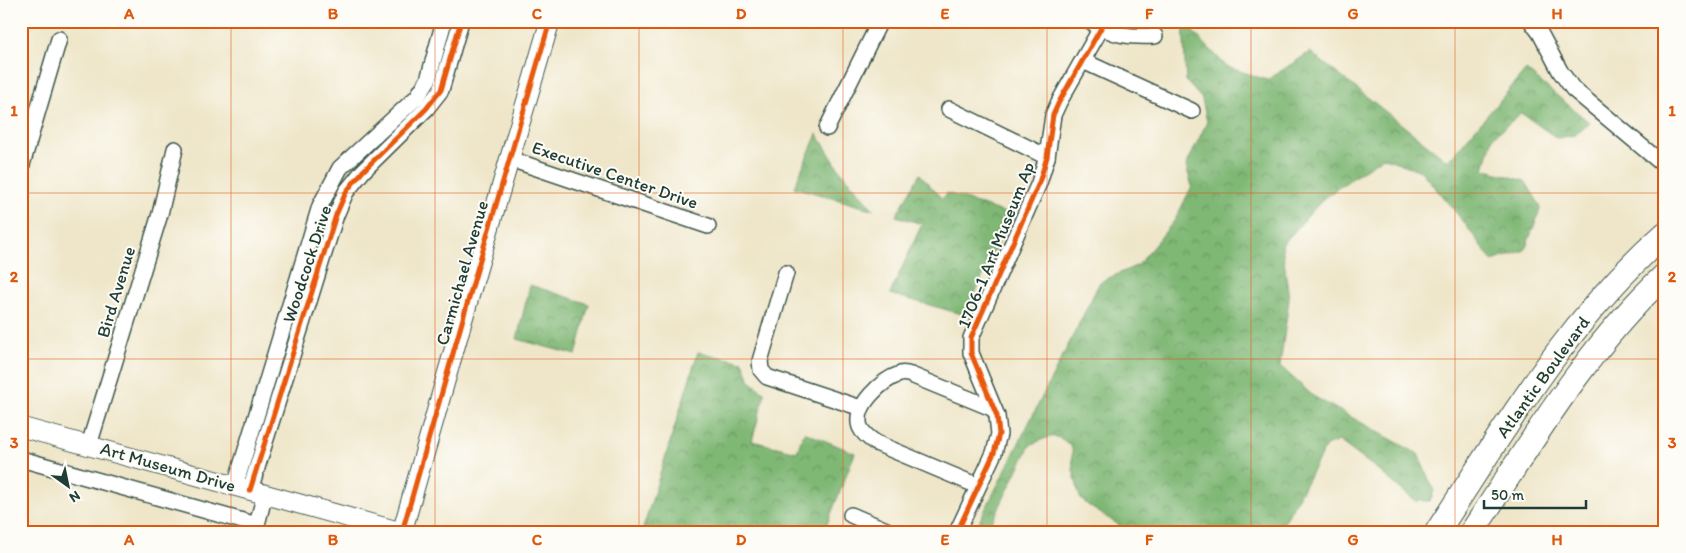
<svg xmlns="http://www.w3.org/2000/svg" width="1686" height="553" font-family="Itim,sans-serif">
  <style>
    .forest { fill: url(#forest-crowns); stroke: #4f7a54 }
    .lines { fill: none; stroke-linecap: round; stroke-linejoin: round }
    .minor-casing { stroke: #3e564a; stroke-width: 18 }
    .tertiary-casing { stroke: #3e564a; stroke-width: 21 }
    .primary-casing { stroke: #3e564a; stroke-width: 26 }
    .minor { stroke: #fff; stroke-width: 15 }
    .tertiary { stroke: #fff; stroke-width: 19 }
    .primary { stroke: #fff; stroke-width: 24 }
    .cycleway-casing { stroke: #fdfcf7; stroke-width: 8 }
    .cycleway { stroke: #e8590c; stroke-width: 5 }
    .grid { fill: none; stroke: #de580e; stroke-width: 1; stroke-opacity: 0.55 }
    .labels { text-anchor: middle; stroke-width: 4; stroke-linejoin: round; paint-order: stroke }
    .street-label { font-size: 18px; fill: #1f3d34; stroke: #fdfcf7 }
    .neatline { fill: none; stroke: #de580e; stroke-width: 2 }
    .grid-label { font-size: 16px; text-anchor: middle; font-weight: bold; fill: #de580e }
  </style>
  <defs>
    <pattern id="forest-crowns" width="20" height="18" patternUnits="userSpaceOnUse" patternTransform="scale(1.25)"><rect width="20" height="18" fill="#7fb774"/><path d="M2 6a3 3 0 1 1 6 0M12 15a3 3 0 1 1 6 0" fill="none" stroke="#679660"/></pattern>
  </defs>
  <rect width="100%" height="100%" fill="#fdfcf7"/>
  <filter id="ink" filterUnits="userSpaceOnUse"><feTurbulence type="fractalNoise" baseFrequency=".02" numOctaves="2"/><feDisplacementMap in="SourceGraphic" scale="10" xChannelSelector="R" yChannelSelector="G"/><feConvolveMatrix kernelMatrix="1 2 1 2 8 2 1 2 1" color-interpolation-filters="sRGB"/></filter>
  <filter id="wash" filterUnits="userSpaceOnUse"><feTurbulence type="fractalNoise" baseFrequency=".0096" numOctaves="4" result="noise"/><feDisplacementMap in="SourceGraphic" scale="20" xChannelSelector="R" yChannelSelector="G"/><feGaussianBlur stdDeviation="1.12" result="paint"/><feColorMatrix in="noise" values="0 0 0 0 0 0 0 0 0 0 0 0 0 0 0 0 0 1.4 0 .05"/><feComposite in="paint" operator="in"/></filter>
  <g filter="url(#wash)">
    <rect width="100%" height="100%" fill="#efe6c9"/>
    <!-- forest -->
    <g class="forest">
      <path d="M1183,21L1227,67L1267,80L1310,52L1448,161L1526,70L1590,123L1575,135L1557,138L1521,113L1493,137L1484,169L1525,181L1541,207L1525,250L1492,261L1463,221L1421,171L1383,157L1325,197L1282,245L1289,299L1280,366L1313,396L1418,454L1434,491L1430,501H1415L1377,469L1339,441L1326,446L1279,532H1130L1089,506L1080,498L1073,469L1072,448C1056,430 1049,437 1030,445L987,532H974L1100,282L1138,265L1175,220L1192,186L1186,166L1207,122L1202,99L1186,81Z"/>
      <path d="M817,134L839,169L874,210L794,187Z"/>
      <path d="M920,174L942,199L947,193L1011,215L965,315L890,294L922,224L896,216Z"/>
      <path d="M530,285L589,304L576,355L517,339Z"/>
      <path d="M698,352L743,362L750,381L765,393L752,441L797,452L804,432L855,453L824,532H642Z"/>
    </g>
  </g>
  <g filter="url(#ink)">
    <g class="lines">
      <defs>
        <g id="minor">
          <path d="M1090,21C1115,36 1127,37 1155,36"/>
          <path d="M1531,21L1540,33L1560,71L1573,89L1665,166"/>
          <path d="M1083,61L1192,111"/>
          <path d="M949,109L1047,157"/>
          <path d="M827,128L880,21"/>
          <path d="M510,159L708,226"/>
          <path d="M21,168L59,39"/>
          <path d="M786,273L760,361L761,370L767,377L861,408"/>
          <path d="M89,445L160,214L175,149"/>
          <path d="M21,459L257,525"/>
          <path d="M235,486L320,206L340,168L417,97L428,80L444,21"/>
          <path d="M978,486L876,443C870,439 863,434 860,427C853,406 882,380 900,374C903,373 908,374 911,375L994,409"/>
          <path d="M250,490L336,215L346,192L363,171L426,109L441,90L461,21"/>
          <path d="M851,515L891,532"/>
          <path d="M255,532L265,494"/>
          <path d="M957,532L994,453L999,434L997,416L971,353V338L1039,183L1047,157L1053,115L1059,102L1101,28"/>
        </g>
        <g id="tertiary">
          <path d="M21,427L401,532"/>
          <path d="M402,532L474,280L550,21"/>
        </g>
        <g id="primary">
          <path d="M1437,532C1505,428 1570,317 1665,234"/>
          <path d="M1472,532C1531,443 1586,349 1665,275"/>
        </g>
      </defs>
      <!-- minor casing -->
      <use href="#minor" class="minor-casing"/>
      <!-- tertiary casing -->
      <use href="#tertiary" class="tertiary-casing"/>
      <!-- primary casing -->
      <use href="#primary" class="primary-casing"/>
      <!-- minor -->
      <use href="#minor" class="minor"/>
      <!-- tertiary -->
      <use href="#tertiary" class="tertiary"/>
      <!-- primary -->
      <use href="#primary" class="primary"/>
      <defs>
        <g id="cycleway">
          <path d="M250,490L336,215L346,192L363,171L426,109L441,90L461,21"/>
          <path d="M402,532L474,280L550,21"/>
          <path d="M957,532L994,453L999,434L997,416L971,353V338L1039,183L1047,157L1053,115L1059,102L1101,28"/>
        </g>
      </defs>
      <!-- cycleway casing -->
      <use href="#cycleway" class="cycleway-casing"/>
      <!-- cycleway -->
      <use href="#cycleway" class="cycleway"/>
    </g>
  </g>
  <!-- grid -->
  <path class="grid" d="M231,21V532M435,21V532M639,21V532M843,21V532M1047,21V532M1251,21V532M1455,21V532M21,193H1665M21,359H1665"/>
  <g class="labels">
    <!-- street labels -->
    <g class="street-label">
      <text transform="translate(615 175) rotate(19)" y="6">Executive Center Drive</text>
      <text transform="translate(996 245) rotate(-68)" y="6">1706-1 Art Museum Ap</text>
      <text transform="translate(307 264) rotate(-72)" y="6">Woodcock Drive</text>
      <text transform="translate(462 273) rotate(-74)" y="6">Carmichael Avenue</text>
      <text transform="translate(116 292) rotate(-73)" y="6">Bird Avenue</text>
      <text transform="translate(1543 377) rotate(-54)" y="6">Atlantic Boulevard</text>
      <text transform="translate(168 467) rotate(16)" y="6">Art Museum Drive</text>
    </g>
  </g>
  <!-- margin -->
  <rect width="1686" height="553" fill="none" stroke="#fdfcf7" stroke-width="55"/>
  <!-- north arrow -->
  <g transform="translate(68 486) rotate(147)" stroke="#fdfcf7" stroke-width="4" paint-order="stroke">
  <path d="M0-4L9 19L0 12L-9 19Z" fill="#1f3d34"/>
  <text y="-8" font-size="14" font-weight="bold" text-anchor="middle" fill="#1f3d34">N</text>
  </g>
  <!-- scale -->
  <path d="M1484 500v8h102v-8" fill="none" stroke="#1f3d34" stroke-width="2.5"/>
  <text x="1491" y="500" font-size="15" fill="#1f3d34" stroke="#fdfcf7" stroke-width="4" paint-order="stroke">50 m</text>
  <rect x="28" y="28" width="1630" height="498" class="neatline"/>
  <g class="grid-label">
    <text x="129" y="19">A</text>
    <text x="333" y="19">B</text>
    <text x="537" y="19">C</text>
    <text x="741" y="19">D</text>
    <text x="945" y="19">E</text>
    <text x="1149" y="19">F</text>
    <text x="1353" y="19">G</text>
    <text x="1557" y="19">H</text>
    <text x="14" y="116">1</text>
    <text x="1672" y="116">1</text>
    <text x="14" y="282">2</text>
    <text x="1672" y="282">2</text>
    <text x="14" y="448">3</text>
    <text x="1672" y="448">3</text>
    <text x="129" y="545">A</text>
    <text x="333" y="545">B</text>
    <text x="537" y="545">C</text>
    <text x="741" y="545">D</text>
    <text x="945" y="545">E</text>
    <text x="1149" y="545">F</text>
    <text x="1353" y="545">G</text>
    <text x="1557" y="545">H</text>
  </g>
</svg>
